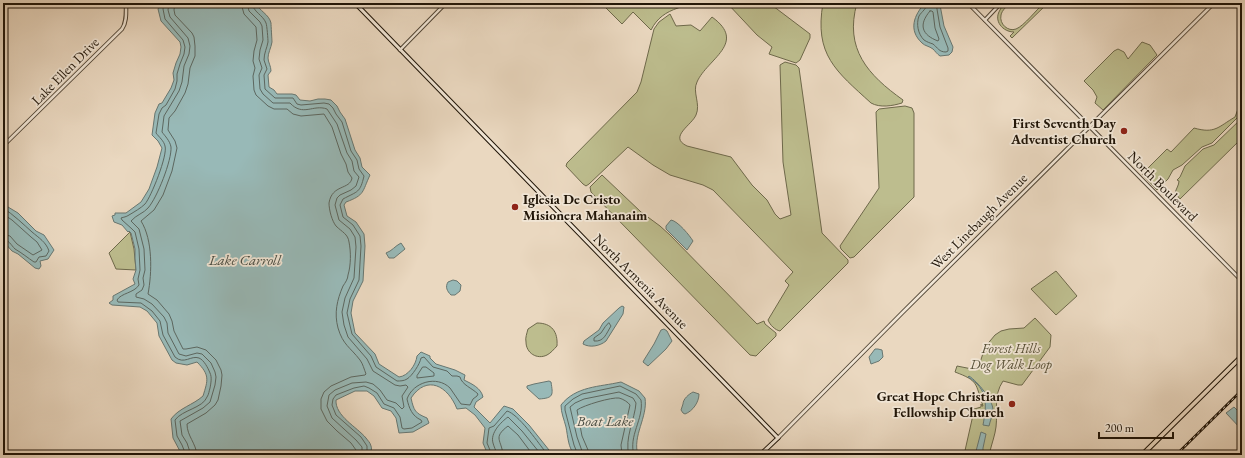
<svg xmlns="http://www.w3.org/2000/svg" width="1245" height="458" font-family="'EB Garamond',serif">
  <style>
    .green { fill: #bdbd8e; stroke: #6e694b }
    .water { fill: #98b9b7; stroke: #687771 }
    .lines { fill: none; stroke-linecap: round; stroke-linejoin: round }
    .shore { stroke: #5c6760; stroke-width: 1 }
    .tertiary-casing { stroke: #524636; stroke-width: 4.5 }
    .secondary-casing { stroke: #201508; stroke-width: 5 }
    .primary-casing { stroke: #201508; stroke-width: 5.5 }
    .tertiary { stroke: #f1e6d6; stroke-width: 2.5 }
    .secondary { stroke: #f1e6d6; stroke-width: 3 }
    .primary { stroke: #ead8c0; stroke-width: 3.5 }
    .rail-casing { stroke: #201508; stroke-width: 2.5 }
    .rail { stroke: #f1e6d6; stroke-width: 1; stroke-dasharray: 3; stroke-linecap: butt }
    .poi-dot { fill: #8f2418; stroke: #f1e6d6; stroke-width: 1.5 }
    .labels { text-anchor: middle; stroke-width: 3.5; stroke-linejoin: round; paint-order: stroke }
    .street-label { font-size: 14px; fill: #201508; stroke: #f1e6d6 }
    .poi-label { font-size: 14px; font-weight: bold; fill: #201508; stroke: #f1e6d6; text-anchor: end }
    .park-label { font-size: 14px; font-style: italic; fill: #575037; stroke: #f1e6d6 }
    .water-label { font-size: 15px; font-style: italic; fill: #4a4e45; stroke: #f1e6d6 }
  </style>
  <rect width="100%" height="100%" fill="#ead8c0"/>
  <filter id="stains"><feTurbulence type="fractalNoise" baseFrequency=".005" numOctaves="4"/><feColorMatrix values="0 0 0 0 .2 0 0 0 0 .09 0 0 0 0 .02 0 0 0 .5 -.17"/></filter>
  <radialGradient id="worn" r=".72"><stop offset=".6" stop-color="#630" stop-opacity="0"/><stop offset="1" stop-color="#630" stop-opacity=".3"/></radialGradient>
  <!-- green -->
  <g class="green">
    <path d="M601,3H690C687,5 682,6 678,8C666,12 657,18 651,30L633,12L622,24Z"/>
    <path d="M727,3H769L810,34V38L800,60L796,63L769,54L772,47L757,35Z"/>
    <path d="M823,3H857C844,49 868,75 903,100L902,103C892,106 880,108 871,103C836,71 814,55 823,3Z"/>
    <path d="M1006,3H1011C1007,6 1002,10 1001,15C999,24 1008,32 1016,29C1024,26 1037,9 1044,3H1048L1012,38L1010,36L1014,32C1003,32 993,21 1000,10C1001,7 1004,5 1006,3Z"/>
    <path d="M670,14L676,26L691,25L700,31L712,17C748,43 707,59 697,82C692,92 701,104 696,115C692,125 668,137 687,146L731,157L752,185L767,200L775,214L780,219L791,215L783,162L780,65L785,62L796,65L799,68L822,233L848,260V263L780,331C775,330 770,325 768,320L789,285L785,281L793,272L713,190L703,185L670,175L653,165L628,147L589,184L586,186L583,184L566,166L567,163L637,92L641,82L654,29L659,22Z"/>
    <path d="M1142,42L1150,45L1157,55L1103,110L1095,103L1097,97L1093,90L1084,81L1114,51L1118,49L1124,52L1128,59Z"/>
    <path d="M905,106L912,108L914,113V197L854,257L850,258L841,249L840,246L879,188L876,112L879,109Z"/>
    <path d="M1242,106V113L1212,143L1202,147L1182,165L1173,170L1168,179L1157,190L1142,174L1167,149L1171,152L1194,128C1215,134 1218,127 1235,117L1238,109Z"/>
    <path d="M1242,118V133L1240,135L1239,141L1180,199L1175,193C1176,189 1179,185 1179,181L1177,180L1180,177L1185,166L1203,149L1214,145Z"/>
    <path d="M602,175L641,212L660,226L670,235L757,324L764,321L765,324L776,333V336L756,356L750,355L591,192L590,187Z"/>
    <path d="M130,232L134,249L136,270L116,269L109,253Z"/>
    <path d="M1056,271L1077,296L1056,315L1031,289Z"/>
    <path d="M1035,318L1051,335L1050,347L1022,385H1018L1003,381C993,396 998,410 996,427C995,435 992,443 990,451L991,455H964L973,415L971,410L981,407V404L982,406H983C975,383 979,381 955,372L957,366L977,370L978,369L985,347L995,335L1001,331L1009,329L1024,328Z"/>
    <path d="M537,323C552,323 558,332 557,346C554,349 551,353 547,355C537,360 526,353 526,342C525,338 527,333 528,329Z"/>
  </g>
  <!-- water -->
  <g class="water">
    <path d="M161,3H256C259,11 269,14 271,23C271,25 272,41 272,42C271,48 268,53 268,58C268,62 271,66 271,71L268,75L269,87L274,90L277,94H292L296,95L300,100L310,101L318,99H325L331,100L337,106L340,112L345,119L355,150L360,158L362,167L370,175C362,192 365,195 346,202L344,205L347,216L356,222L364,234L365,246L363,281L353,301L351,313L355,333L375,354L379,364L399,377C408,376 416,365 417,356L421,352L430,356V358L436,364L455,370L465,375L464,380C472,384 481,388 483,397L476,402L474,407L490,423L504,406L513,409L529,425L549,450L548,455H488L483,443L485,428L475,415L466,408L457,409C448,386 427,374 411,398C414,411 415,413 427,418L429,423L413,432L399,433L396,418L391,411L382,408L374,396L367,391H355L336,400C335,416 357,427 366,438C368,441 370,442 371,446C372,448 371,452 371,455H182L173,438L171,419C179,408 193,405 203,396C208,380 210,375 197,362L187,365L176,363L172,360L159,336L157,323L147,311L140,307L112,305L109,303L113,300V296L135,284L133,279L136,270L135,258V249L131,233L129,231L128,232L122,225L114,222L112,216L115,215V213H126L141,202L149,189L157,167L162,148L158,141L152,135L155,113L159,104L162,103L171,88L174,80L173,73L176,63L180,54L181,47L180,42L161,21L158,9Z"/>
    <path d="M925,3H939L940,5L944,26L953,47L952,52L949,55L940,56C937,54 935,51 933,49C929,46 925,46 922,43C908,30 914,15 925,3Z"/>
    <path d="M3,204L18,213L36,231L44,235L54,250L48,259L40,261L41,266L39,269L35,268L18,254L12,251L3,241Z"/>
    <path d="M671,220C678,221 690,236 693,241L687,250L666,229V226Z"/>
    <path d="M401,243L405,249L394,258H389L386,253C392,251 395,246 401,243Z"/>
    <path d="M453,280L457,281L461,285L460,291L455,295H451C447,291 445,287 448,282Z"/>
    <path d="M622,306L624,307L623,314L606,341C600,346 590,348 583,344L584,341L599,330L603,323L619,308Z"/>
    <path d="M664,329L667,331L672,341L666,349L648,366L643,362L644,360L654,344L661,330Z"/>
    <path d="M875,349H878L882,350L883,357L879,361L871,364L869,357Z"/>
    <path d="M969,376C977,381 993,400 993,410C993,415 990,421 989,426L983,425C987,404 988,389 968,377Z"/>
    <path d="M549,381L551,382C553,395 554,398 539,399L527,388V386L534,384Z"/>
    <path d="M621,382L639,391L645,398C648,417 632,436 638,455H575C568,448 568,437 566,427C564,419 561,413 561,405C576,386 599,387 621,382Z"/>
    <path d="M693,392L699,394C699,402 693,411 685,414L683,413L681,410C682,408 682,406 683,404C683,399 689,394 693,392Z"/>
    <path d="M1234,407L1242,415V430L1226,413Z"/>
    <path d="M981,432L986,434L983,448V455H975Z"/>
  </g>
  <g class="lines">
    <!-- shore -->
    <g class="shore">
      <path d="M164,3L163,9L165,19L183,40L185,47L184,54L180,64L177,74V81L175,89L166,105L162,108L159,114L156,133C159,137 164,141 165,146C168,155 151,197 145,204C141,208 134,212 129,215C126,217 124,217 121,218L122,220L132,229L135,232L139,249L140,270L138,279L139,285C134,293 121,293 117,300L118,302L141,303L152,311L160,321L163,335L175,357C184,365 191,355 199,358C204,360 208,368 210,373C212,377 211,383 210,388C209,391 209,394 207,397C203,408 182,410 175,420L177,436L182,445L186,455"/>
      <path d="M169,3L168,10L170,17L188,38L190,46L189,54L184,66L182,82L179,91L164,116L162,132C165,136 170,141 171,147C172,160 157,198 148,208C144,213 136,215 131,221L139,229L144,249L145,270L143,278L144,285L142,290L136,294V297L144,299L152,304L164,317L167,323L168,333L179,354L186,356L197,353L202,354L211,363L215,372L216,377L215,385L210,402L203,408L180,421L182,435L187,443L191,455"/>
      <path d="M175,3L174,10L175,15L192,33L194,37L195,46V56L190,68L188,84L185,93L175,111L169,118L168,130L175,141L177,148L172,171L163,195L154,210L141,221C153,240 152,273 148,294L157,300L169,314L172,321L174,331L183,349H186L197,347L206,350L216,360L221,370L222,375L221,386L218,400L215,405L206,413L187,424C187,436 196,443 197,455"/>
      <path d="M241,3L244,14L256,27L257,40L254,51L253,61L255,68L253,76L254,90L256,95L268,106L274,109H287L293,114L301,116L324,114L332,127L341,154L346,164L348,172L352,178C350,190 332,184 329,203C329,210 332,221 336,226C342,232 348,234 349,242C351,252 351,265 348,275C348,279 345,283 343,286C337,300 334,313 338,328C343,345 350,347 360,360C363,364 364,369 366,374L365,375L351,377L331,386L324,392L321,399V409L327,421L337,431L351,443L356,450V455"/>
      <path d="M247,3L249,11L260,22L262,26L263,40L260,50L259,59L262,68L259,75L260,89L263,94L273,103H290C303,117 313,104 327,109L337,124L347,153L352,161L354,171L359,177L356,186L351,190L340,195L337,198L335,205L339,220L350,229L355,237L356,247L354,278L345,298L342,312L344,325L348,337L367,359L373,371L395,385L400,386L406,385L408,387L402,396L404,407L402,409L396,403L387,400L380,390L373,384L366,382L352,383L335,390L329,395L327,406L332,418L356,440L362,447V455"/>
      <path d="M252,3C253,12 263,15 266,23C267,25 268,40 268,42C267,48 264,53 264,60C265,63 266,66 267,69L264,75L265,89L275,98H293L297,104L301,105L324,103L329,104L333,108L336,114L342,122L351,151L357,160L359,169L364,176C360,193 358,191 343,199L340,205L343,217L353,225L360,236L361,246L359,280L350,299L347,313L352,334L371,356L376,367L397,381C400,381 404,381 407,379C412,376 420,364 421,358L424,357L433,367L447,371L452,376H457L460,377C462,385 472,388 478,394L477,396L473,399L470,405L461,404C457,399 454,393 450,388C437,375 413,382 407,399C409,408 412,416 421,420L422,422L412,428L404,429L402,428L400,417L394,408L384,404L377,393L369,388L364,386L354,388L336,395L333,399L332,405L336,415L361,437L367,446V455"/>
      <path d="M927,3C927,9 922,11 919,16C916,24 918,34 924,40C927,42 930,43 933,44C938,48 939,52 946,52L948,51V48L940,27L936,3"/>
      <path d="M930,11H932L933,12L935,28L939,39L938,41C922,35 918,25 930,11Z"/>
      <path d="M3,208C14,215 23,224 32,232C39,238 46,242 49,251L46,256L39,257L36,262H34C28,258 22,253 15,249C11,245 9,240 3,239"/>
      <path d="M3,214L12,220L31,237L37,242L42,250L33,255L17,244L10,236L3,234"/>
      <path d="M609,323L611,326C606,334 604,342 594,341V338L601,333L605,327Z"/>
      <path d="M423,367H426L434,373V376L417,378V376Z"/>
      <path d="M492,455L487,443L489,428L494,426L507,411C518,414 537,441 544,450V455"/>
      <path d="M497,455C496,450 494,447 493,443C490,433 501,422 508,417L522,431L539,452V455"/>
      <path d="M503,455C502,440 492,438 508,426L518,435L533,455"/>
      <path d="M578,455L574,445L565,410V406L573,399L582,394L620,386L636,394L641,400C644,419 628,436 634,455"/>
      <path d="M583,455L582,451L577,437L570,407L575,403L584,399L619,392L633,398L636,403C635,419 624,439 629,455"/>
      <path d="M589,455L588,450L582,436L577,410C584,405 612,397 619,398C623,399 628,402 630,405L621,445L622,455"/>
    </g>
    <defs>
      <g id="tertiary">
        <path d="M968,3L1242,281"/>
        <path d="M985,20L1001,3"/>
        <path d="M400,50L446,3"/>
        <path d="M3,146L122,29C127,22 126,12 126,3"/>
        <path d="M778,438L902,313L1214,3"/>
      </g>
      <g id="secondary">
        <path d="M126,3H127"/>
        <path d="M355,3L778,438L760,455"/>
      </g>
      <path id="primary" d="M1142,455L1242,356"/>
    </defs>
    <!-- tertiary casing -->
    <use href="#tertiary" class="tertiary-casing"/>
    <!-- secondary casing -->
    <use href="#secondary" class="secondary-casing"/>
    <!-- primary casing -->
    <use href="#primary" class="primary-casing"/>
    <!-- tertiary -->
    <use href="#tertiary" class="tertiary"/>
    <!-- secondary -->
    <use href="#secondary" class="secondary"/>
    <!-- primary -->
    <use href="#primary" class="primary"/>
    <defs>
      <path id="rail" d="M1176,455L1242,390"/>
    </defs>
    <!-- rail casing -->
    <use href="#rail" class="rail-casing"/>
    <!-- rail -->
    <use href="#rail" class="rail"/>
  </g>
  <!-- markers -->
  <g class="poi-dot">
    <circle cx="1124" cy="131" r="4"/>
    <circle cx="515" cy="207" r="4"/>
    <circle cx="1012" cy="404" r="4"/>
  </g>
  <g class="labels">
    <!-- street labels -->
    <g class="street-label">
      <text transform="translate(65 71) rotate(-45)" y="5">Lake Ellen Drive</text>
      <text transform="translate(1163 186) rotate(45)" y="5">North Boulevard</text>
      <text transform="translate(979 221) rotate(-45)" y="5">West Linebaugh Avenue</text>
      <text transform="translate(641 281) rotate(45)" y="5">North Armenia Avenue</text>
    </g>
    <!-- poi labels -->
    <g class="poi-label">
      <text x="1116" y="128">First Seventh Day<tspan x="1116" dy="16">Adventist Church</tspan></text>
      <text x="523" y="204" text-anchor="start">Iglesia De Cristo<tspan x="523" dy="16">Misionera Mahanaim</tspan></text>
      <text x="1004" y="401">Great Hope Christian<tspan x="1004" dy="16">Fellowship Church</tspan></text>
    </g>
    <!-- park labels -->
    <g class="park-label">
      <text x="1011" y="353">Forest Hills<tspan x="1011" dy="16">Dog Walk Loop</tspan></text>
    </g>
    <!-- water labels -->
    <g class="water-label">
      <text x="245" y="265">Lake Carroll</text>
      <text x="605" y="426">Boat Lake</text>
    </g>
  </g>
  <!-- margin -->
  <rect width="1245" height="458" fill="none" stroke="#ead8c0" stroke-width="16"/>
  <rect x="4" y="4" width="1237" height="450" fill="none" stroke="#201508" stroke-width="2"/>
  <rect x="8" y="8" width="1229" height="442" fill="none" stroke="#201508"/>
  <!-- scale -->
  <path d="M1099 432v6h74v-6" fill="none" stroke="#201508" stroke-width="2"/>
  <text x="1105" y="432" font-size="12" fill="#201508" stroke="#f1e6d6" stroke-width="3" paint-order="stroke">200 m</text>
  <rect width="100%" height="100%" filter="url(#stains)"/>
  <rect width="100%" height="100%" fill="url(#worn)"/>
</svg>
